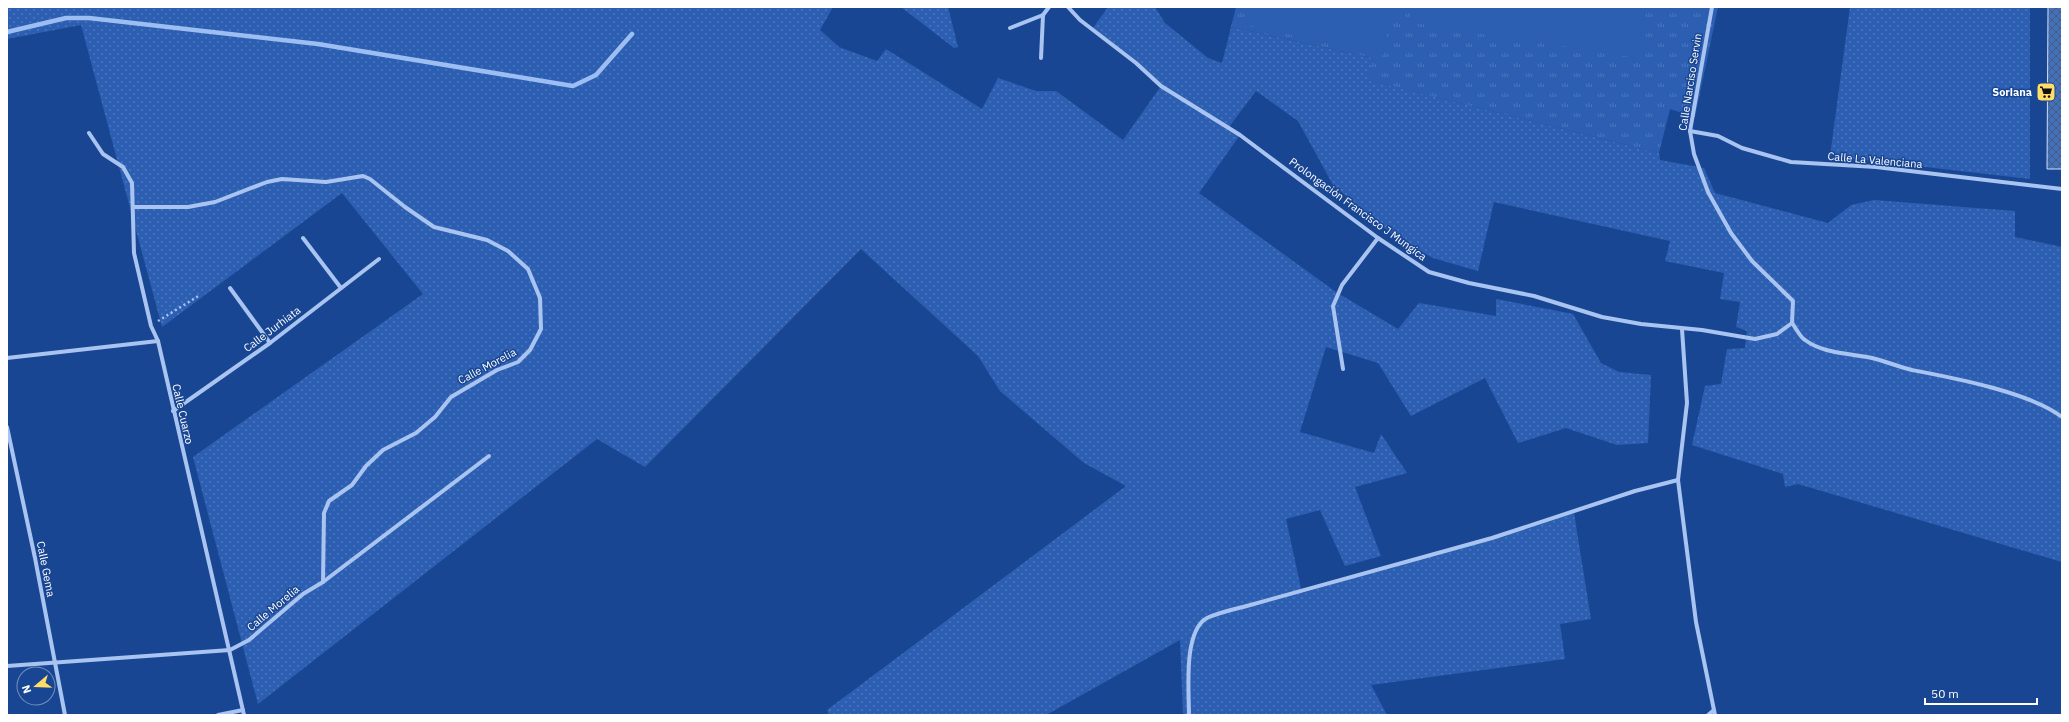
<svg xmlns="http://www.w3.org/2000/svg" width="2069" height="722" font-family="'IBM Plex Sans',sans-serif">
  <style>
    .grass { fill: url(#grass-dots) }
    .park { fill: url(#park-tufts) }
    .garden { fill: #2c5fb1 }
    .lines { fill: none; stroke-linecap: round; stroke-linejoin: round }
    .stream { stroke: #9cbef2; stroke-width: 4.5 }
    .building { fill: url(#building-cross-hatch); stroke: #cfe0fb }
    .path { stroke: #a9c4f0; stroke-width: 2.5; stroke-dasharray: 2 3; stroke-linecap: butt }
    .street { stroke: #a9c4f0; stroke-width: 4 }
    .labels { text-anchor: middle; stroke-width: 3; stroke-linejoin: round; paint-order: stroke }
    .street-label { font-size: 11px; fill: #fff; stroke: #194693 }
    .poi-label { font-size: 11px; font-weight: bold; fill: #fff; stroke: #194693; text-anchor: end }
  </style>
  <defs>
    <pattern id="grass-dots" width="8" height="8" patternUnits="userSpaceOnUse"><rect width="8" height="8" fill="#2c5fb1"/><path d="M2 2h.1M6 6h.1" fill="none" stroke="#4c77bd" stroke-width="1.8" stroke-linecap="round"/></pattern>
    <pattern id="park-tufts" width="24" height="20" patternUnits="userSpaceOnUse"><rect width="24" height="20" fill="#2c5fb1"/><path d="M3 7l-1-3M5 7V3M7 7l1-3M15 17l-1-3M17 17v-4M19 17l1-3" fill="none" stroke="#4c77bd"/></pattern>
    <pattern id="building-cross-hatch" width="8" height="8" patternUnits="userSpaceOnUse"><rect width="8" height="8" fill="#4270ba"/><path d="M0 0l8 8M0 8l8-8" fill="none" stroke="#485c7e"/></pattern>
  </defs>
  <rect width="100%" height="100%" fill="#194693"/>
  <!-- grass -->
  <g class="grass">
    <path d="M7,7H833L820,30L839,47L877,61L886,49L982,109L998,78L1036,91H1056L1123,140L1161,86L1093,28L1108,7H1155L1165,23L1208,58L1222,63L1231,27L1373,58L1368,80L1659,153L1660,160L1704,168L1715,193L1828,223L1851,205L1874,200L2015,211V237L2062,247V562L1798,484L1785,487L1783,474L1692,445L1705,386L1721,384L1727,349L1745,348L1747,331L1736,327L1740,302L1720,299L1724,273L1665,261L1670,241L1494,202L1478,271L1433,258L1399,240L1333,185L1298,121L1256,91L1229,127L1240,135L1199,193L1336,292L1398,329L1419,303L1496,316V299L1573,314L1601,363L1619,372L1651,375L1648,443L1617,445L1566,428L1518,443L1485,378L1411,416L1378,363L1326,347L1300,432L1374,453L1381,434L1407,473L1355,487L1381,556L1345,566L1320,510L1286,519L1302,593L1574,513L1591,619L1560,624L1565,659L1371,685L1387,715H1183L1180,640L1046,715H829L827,710L1126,486L1084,463L1000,391L978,356L861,249L645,467L597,439L258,704L193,457L423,294L342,193L162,327L81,25L7,39Z"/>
    <path d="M901,7H948L958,47L954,48Z"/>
    <path d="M1850,7H2030V179L1830,156Z"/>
  </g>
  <!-- park -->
  <path class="park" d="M1236,7H1718L1695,117L1670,109L1659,153L1367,80L1373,58L1231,27Z"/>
  <!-- garden -->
  <g class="garden">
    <path d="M1251,7H1392L1383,55L1247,25Z"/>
    <path d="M1411,7H1646L1638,58L1409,22Z"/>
  </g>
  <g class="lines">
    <!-- stream -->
    <path class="stream" d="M7,32L66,18H89L318,44L573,86L596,75L632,34"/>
  </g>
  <!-- building -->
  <path class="building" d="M2048,7H2062V169H2047Z"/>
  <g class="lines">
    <!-- path -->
    <path class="path" d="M158,321L200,295"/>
    <!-- street -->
    <g class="street">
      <path d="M1068,7L1080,20L1136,63L1161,86L1240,135L1378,238L1429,272L1469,283L1534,296L1602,317L1641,324L1702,330L1755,339L1777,334L1792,323L1793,301L1752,261L1731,233L1708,192L1694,154L1690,131L1712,7"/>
      <path d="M1010,28L1043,15L1049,7"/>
      <path d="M1041,58L1043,15"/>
      <path d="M1690,131L1718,136L1742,148L1791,162L1876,167L2062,189"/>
      <path d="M89,133L103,154L123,167L132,183L134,253L151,326L158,341L244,715"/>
      <path d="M303,238L341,288"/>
      <path d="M230,288L270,343"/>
      <path d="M1792,323C1796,328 1800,337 1805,340C1824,354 1849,353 1872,358C1885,361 1899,367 1912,370C1954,378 2029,392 2062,417"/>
      <path d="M1682,329L1687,403L1678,480L1696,622L1715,715"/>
      <path d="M7,358L158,341"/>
      <path d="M1343,369L1333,306L1342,285L1378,238"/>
      <path d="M173,411L270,343L379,259"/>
      <path d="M7,427L35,558L65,715"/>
      <path d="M323,582L489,456"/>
      <path d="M7,666L230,650L249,640L303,594L323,582L324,513L329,501L352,485L366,466L383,450L416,433L435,417L451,397L497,370L518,362L530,350L541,329L540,298L528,269L508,251L487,240L434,227L405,207L370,179L363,176L326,182L282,179L267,182L215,202L188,207H133"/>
      <path d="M218,715L243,710"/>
      <path d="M1189,715C1189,691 1183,631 1207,618C1218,613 1231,610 1243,607L1492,538L1635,491L1678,480"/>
      <path d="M1708,715L1714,710"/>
    </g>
  </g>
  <!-- icons -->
  <defs>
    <symbol id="supermarket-square" viewBox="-11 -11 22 22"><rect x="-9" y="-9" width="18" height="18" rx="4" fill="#ffdd67" stroke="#194693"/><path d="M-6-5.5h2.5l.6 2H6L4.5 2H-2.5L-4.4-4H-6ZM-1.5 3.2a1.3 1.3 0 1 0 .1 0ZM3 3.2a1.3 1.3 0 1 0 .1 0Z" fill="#111"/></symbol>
  </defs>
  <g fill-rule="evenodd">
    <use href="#supermarket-square" x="2035" y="81" width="22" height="22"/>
  </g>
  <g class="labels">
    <!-- street labels -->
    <g class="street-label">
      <text transform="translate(1690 82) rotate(-81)" y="4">Calle Narciso Servin</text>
      <text transform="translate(1875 160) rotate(5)" y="4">Calle La Valenciana</text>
      <text transform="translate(1358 209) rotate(36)" y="4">Prolongación Francisco J Mungica</text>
      <text transform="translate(272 329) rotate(-37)" y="4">Calle Jurhiata</text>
      <text transform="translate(487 366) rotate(-28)" y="4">Calle Morelia</text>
      <text transform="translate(183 414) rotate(77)" y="4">Calle Cuarzo</text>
      <text transform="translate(46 569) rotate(79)" y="4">Calle Gema</text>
      <text transform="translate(273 608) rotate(-40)" y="4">Calle Morelia</text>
    </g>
    <!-- poi labels -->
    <g class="poi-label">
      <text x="2032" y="96">Soriana</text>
    </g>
  </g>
  <!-- border -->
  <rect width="2069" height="722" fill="none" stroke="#ffffff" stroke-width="16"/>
  <!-- north arrow -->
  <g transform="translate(36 686) rotate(251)"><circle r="19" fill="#194693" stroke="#7590be"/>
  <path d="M0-3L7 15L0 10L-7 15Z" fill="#ffdd67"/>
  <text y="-6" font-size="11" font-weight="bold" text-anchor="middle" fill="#ffffff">N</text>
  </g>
  <!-- scale -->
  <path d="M1925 698v6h112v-6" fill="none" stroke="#ffffff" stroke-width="2"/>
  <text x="1931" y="698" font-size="12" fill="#ffffff" stroke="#194693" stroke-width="3" paint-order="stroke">50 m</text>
</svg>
